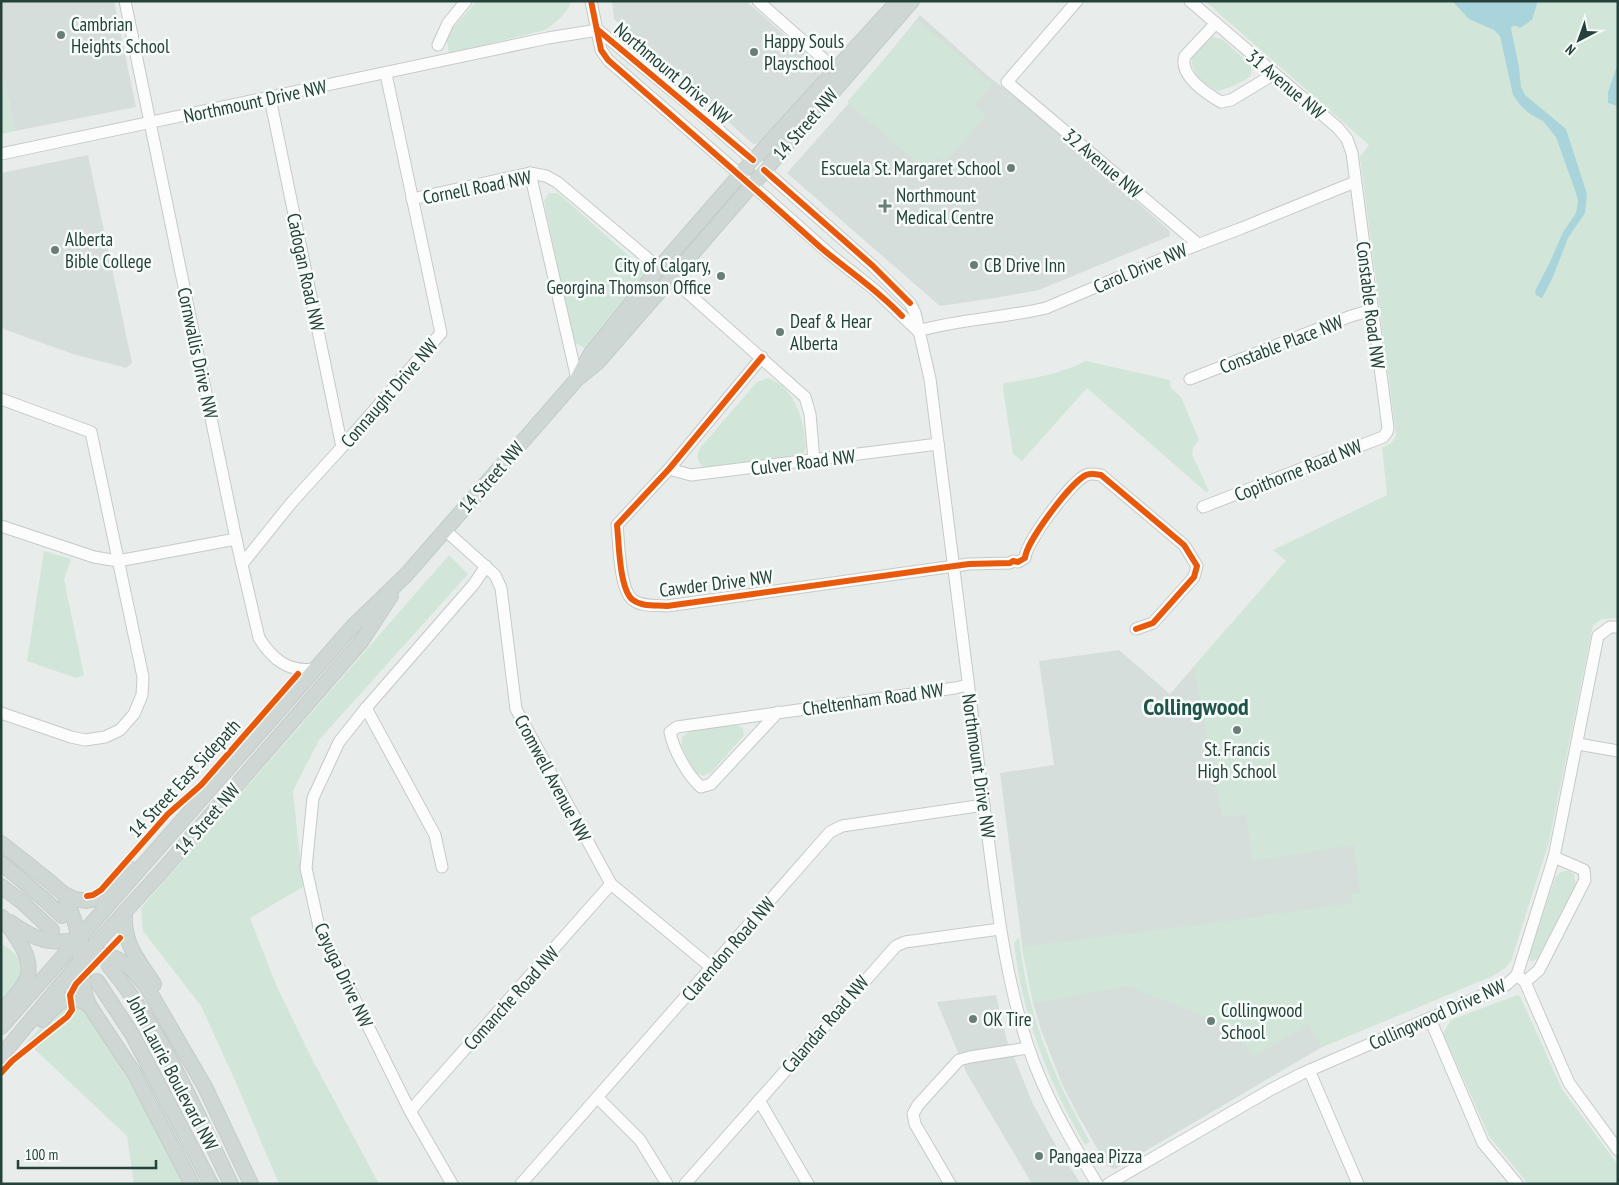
<svg xmlns="http://www.w3.org/2000/svg" width="1619" height="1185" font-family="'PT Sans Narrow',sans-serif">
  <style>
    .built { fill: #d6dedb }
    .green { fill: #d1e6d8 }
    .water { fill: #a9d4db }
    .lines { fill: none; stroke-linecap: round; stroke-linejoin: round }
    .minor-casing { stroke: #c5cac8; stroke-width: 13 }
    .major-casing { stroke: #c3ccc9; stroke-width: 16 }
    .minor { stroke: #fcfcfc; stroke-width: 11 }
    .major { stroke: #cfd7d5; stroke-width: 14 }
    .cycleway-casing { stroke: #f7fbf9; stroke-width: 9 }
    .cycleway { stroke: #e8590c; stroke-width: 6 }
    .poi-dot { fill: #697e78; stroke: #f7fbf9; stroke-width: 2 }
    .labels { text-anchor: middle; stroke-width: 5; stroke-linejoin: round; paint-order: stroke }
    .poi-label { font-size: 19px; fill: #24423a; stroke: #f7fbf9; text-anchor: start }
    .street-label { font-size: 19px; fill: #24423a; stroke: #f7fbf9 }
    .district-label { font-size: 24px; font-weight: bold; fill: #1f5548; stroke: #f7fbf9 }
  </style>
  <rect width="100%" height="100%" fill="#e8edeb"/>
  <!-- built -->
  <g class="built">
    <path d="M1,1H114L136,107L15,131L1,69Z"/>
    <path d="M612,1H746L817,63L821,69L818,78L761,143L753,144L614,19Z"/>
    <path d="M920,15L987,75L1030,109L1169,230L1170,236L1039,290L995,298L940,306L787,173L850,102Z"/>
    <path d="M88,155L132,363L126,368L73,354L6,330L1,326V173Z"/>
    <path d="M1286,561L1457,991L1322,1047L1115,1169L1107,1166L1078,1115L1062,1084L1041,1030L1033,1003L1023,952L1000,773L1054,765L1039,661L1119,650L1170,694Z"/>
    <path d="M996,995L1007,1040L1033,1104L1055,1144L1081,1184H1032L966,1072L937,1002Z"/>
  </g>
  <!-- green -->
  <g class="green">
    <path d="M477,1H572C566,14 556,23 545,30L449,54L447,40L450,31Z"/>
    <path d="M1205,1H1618V618L1602,619L1593,625L1549,842L1511,961L1505,968L1495,975L1322,1047L1308,1025L1254,1056L1240,1037L1231,1027L1127,986L1033,1003L1022,947L1206,924L1353,903L1352,894L1360,892L1354,845L1253,861L1246,814L1222,817L1194,666L1286,561L1273,550L1387,495L1382,447C1389,446 1393,443 1396,435L1360,157L1369,145Z"/>
    <path d="M918,20L992,84L974,106L986,116L944,163L936,157L928,166H921L847,102Z"/>
    <path d="M1213,37L1222,39L1251,65C1251,69 1253,74 1249,77C1244,82 1224,90 1217,91C1204,83 1190,74 1192,57L1207,40Z"/>
    <path d="M1,69L15,131L1,134Z"/>
    <path d="M549,193H558L646,271L584,348L574,342L544,201Z"/>
    <path d="M1086,361L1170,380L1171,388L1181,397L1199,440L1193,448L1192,454L1209,491L1206,492L1087,388L1022,461L1013,454L1003,389L1004,383C1033,379 1060,374 1086,361Z"/>
    <path d="M768,378C791,386 801,411 804,432C805,441 808,448 802,456L707,469C698,465 695,457 700,448L757,382Z"/>
    <path d="M44,551L71,559L64,580L84,675L76,678L27,661Z"/>
    <path d="M449,555L468,574L319,740L293,791L303,887L250,918L277,987L311,1057L379,1184H279L237,1085L201,1006L143,931L141,908Z"/>
    <path d="M735,724L743,728L744,735L711,773L703,776L695,772L681,745L682,737L690,731Z"/>
    <path d="M1565,871H1569L1574,874L1576,884L1537,959L1531,962L1529,957L1555,878L1560,872Z"/>
    <path d="M1019,937C1028,1016 1052,1073 1090,1142L1085,1145C1048,1082 1022,1015 1014,943Z"/>
    <path d="M1,943C6,947 16,953 19,959C27,973 10,993 1,1002Z"/>
    <path d="M1517,995L1520,996L1562,1089L1618,1165V1184H1528L1489,1136L1443,1033L1451,1020Z"/>
    <path d="M72,1005L82,1008L99,1029L155,1128L184,1184H134L127,1136L27,1042L61,1007Z"/>
  </g>
  <!-- water -->
  <g class="water">
    <path d="M1452,1H1536L1537,4L1532,20L1520,28L1517,26H1512L1511,29L1519,67L1521,87L1525,95L1566,129L1587,194L1585,213L1568,238L1552,279L1542,298L1536,295L1535,291L1550,262L1563,232L1576,213L1578,201L1576,193L1556,137L1543,121L1530,114L1521,106L1513,95L1500,36L1494,30L1469,19Z"/>
    <path d="M1618,63V106L1608,103V92Z"/>
  </g>
  <g class="lines">
    <defs>
      <g id="minor">
        <path d="M125,1L236,539L259,638C273,660 288,672 314,669"/>
        <path d="M591,1L601,50L608,60L752,185L832,256L875,290L918,331"/>
        <path d="M758,1L836,70"/>
        <path d="M1077,1L1007,82L1198,244"/>
        <path d="M1190,1L1338,128L1347,139L1352,153L1388,428L1387,432L1383,437L1203,507"/>
        <path d="M1216,23L1185,56C1178,75 1207,94 1221,102L1231,100L1274,74"/>
        <path d="M438,45L448,23L466,1"/>
        <path d="M270,98L342,447"/>
        <path d="M1,154L548,38L598,30L704,117L779,183L873,266L910,303L915,313L930,379C947,517 964,655 982,792C994,877 1001,965 1028,1046C1044,1095 1071,1140 1097,1184"/>
        <path d="M530,173L577,379"/>
        <path d="M412,199L530,173L546,176L557,182L659,268"/>
        <path d="M671,278L805,397L810,414L814,460"/>
        <path d="M918,331C960,319 1004,318 1046,308L1176,253L1242,228L1355,182"/>
        <path d="M762,357L669,469L617,525C619,541 619,590 633,600C642,607 656,605 667,606L969,564L1010,563L1013,561L1018,562L1025,558C1026,542 1071,482 1086,475C1091,473 1095,474 1101,475L1184,545L1197,566L1194,577L1153,623L1136,629"/>
        <path d="M1190,379L1351,316L1372,310"/>
        <path d="M1,399L91,432L143,677L142,695L134,714L120,730L105,737L85,740L71,737L1,713"/>
        <path d="M669,469L691,475L938,444"/>
        <path d="M1,526L94,557L118,561L236,539"/>
        <path d="M445,530L495,575L501,588L516,709L611,884L712,968"/>
        <path d="M243,563L292,502L342,447L441,333L386,74"/>
        <path d="M366,708L435,835L442,867"/>
        <path d="M778,712L711,784L701,787C688,776 673,749 670,732L677,727L955,688L968,685"/>
        <path d="M1578,744L1618,751"/>
        <path d="M1517,975L1525,982L1569,1083L1618,1150"/>
        <path d="M1525,982L1539,970L1585,880L1584,870L1554,857"/>
        <path d="M1430,1019L1483,1143L1517,1184"/>
        <path d="M1309,1070L1358,1184"/>
        <path d="M598,1098L640,1140L667,1184"/>
        <path d="M759,1100L808,1184"/>
        <path d="M410,1111L611,884"/>
        <path d="M452,1184L410,1111L319,927L306,868L313,798L339,742L366,708L474,584L486,566"/>
        <path d="M521,1184L830,832L842,826L984,805"/>
        <path d="M685,1184L896,946L905,942L1000,929"/>
        <path d="M950,1184L915,1124L913,1114L918,1105L959,1060L970,1057L1028,1048"/>
        <path d="M1108,1184L1270,1090L1301,1074L1506,985L1517,975L1554,857L1598,636L1610,627H1618"/>
      </g>
      <g id="major">
        <path d="M579,375L591,353L659,268L740,175L898,1"/>
        <path d="M1,843L49,881L64,894L75,899L87,901L97,899L106,892L129,868"/>
        <path d="M1,863L44,899L62,916"/>
        <path d="M1,886L22,902L52,930"/>
        <path d="M64,894C70,910 81,929 76,946"/>
        <path d="M125,912C123,945 138,959 154,984"/>
        <path d="M10,922C36,941 49,944 81,940"/>
        <path d="M80,957C88,957 97,954 104,955C125,958 137,974 148,989L205,1087L251,1184"/>
        <path d="M84,957C82,976 82,987 89,1005"/>
        <path d="M109,966C162,1030 195,1110 231,1184"/>
        <path d="M97,981L132,1034L211,1184"/>
        <path d="M1,1012C9,1003 18,994 24,984C39,961 14,935 2,917"/>
        <path d="M42,1020C57,1003 67,991 89,1005L134,1073L192,1184"/>
        <path d="M1,1027L353,626L406,575L577,379L598,362L912,1"/>
        <path d="M1,1056L84,957L162,871L361,642L391,596"/>
      </g>
    </defs>
    <!-- minor casing -->
    <use href="#minor" class="minor-casing"/>
    <!-- major casing -->
    <use href="#major" class="major-casing"/>
    <!-- minor -->
    <use href="#minor" class="minor"/>
    <!-- major -->
    <use href="#major" class="major"/>
    <defs>
      <g id="cycleway">
        <path d="M591,1L601,50L608,60C679,122 750,184 820,247C847,270 877,289 902,316"/>
        <path d="M598,30L753,160"/>
        <path d="M764,170L873,266L910,303"/>
        <path d="M762,357L669,469L617,525C619,541 619,590 633,600C642,607 656,605 667,606L969,564L1010,563L1013,561L1018,562L1025,558C1026,542 1071,482 1086,475C1091,473 1095,474 1101,475L1184,545L1197,566L1194,577L1153,623L1136,629"/>
        <path d="M87,896L93,895L101,890L168,814L201,785L298,674"/>
        <path d="M1,1073L12,1061L67,1017L72,1010L70,995L76,984L120,938"/>
      </g>
    </defs>
    <!-- cycleway casing -->
    <use href="#cycleway" class="cycleway-casing"/>
    <!-- cycleway -->
    <use href="#cycleway" class="cycleway"/>
  </g>
  <!-- markers -->
  <g class="poi-dot">
    <circle cx="61" cy="35" r="5"/>
    <circle cx="754" cy="52" r="5"/>
    <circle cx="1011" cy="168" r="5"/>
    <path d="M882.5 198.5h5v5h5v5h-5v5h-5v-5h-5v-5h5z"/>
    <circle cx="55" cy="250" r="5"/>
    <circle cx="974" cy="265" r="5"/>
    <circle cx="721" cy="276" r="5"/>
    <circle cx="780" cy="332" r="5"/>
    <circle cx="1237" cy="730" r="5"/>
    <circle cx="973" cy="1019" r="5"/>
    <circle cx="1211" cy="1021" r="5"/>
    <circle cx="1039" cy="1156" r="5"/>
  </g>
  <g class="labels">
    <!-- poi labels -->
    <g class="poi-label">
      <text x="71" y="31">Cambrian<tspan x="71" dy="22">Heights School</tspan></text>
      <text x="764" y="48">Happy Souls<tspan x="764" dy="22">Playschool</tspan></text>
      <text x="1001" y="175" text-anchor="end">Escuela St. Margaret School</text>
      <text x="896" y="202">Northmount<tspan x="896" dy="22">Medical Centre</tspan></text>
      <text x="65" y="246">Alberta<tspan x="65" dy="22">Bible College</tspan></text>
      <text x="711" y="272" text-anchor="end">City of Calgary,<tspan x="711" dy="22">Georgina Thomson Office</tspan></text>
      <text x="984" y="272">CB Drive Inn</text>
      <text x="790" y="328">Deaf &amp; Hear<tspan x="790" dy="22">Alberta</tspan></text>
      <text x="1237" y="756" text-anchor="middle">St. Francis<tspan x="1237" dy="22">High School</tspan></text>
      <text x="1221" y="1017">Collingwood<tspan x="1221" dy="22">School</tspan></text>
      <text x="983" y="1026">OK Tire</text>
      <text x="1049" y="1163">Pangaea Pizza</text>
    </g>
    <!-- street labels -->
    <g class="street-label">
      <text transform="translate(673 73) rotate(40)" y="7">Northmount Drive NW</text>
      <text transform="translate(1286 84) rotate(40)" y="7">31 Avenue NW</text>
      <text transform="translate(255 101) rotate(-12)" y="7">Northmount Drive NW</text>
      <text transform="translate(805 124) rotate(-49)" y="7">14 Street NW</text>
      <text transform="translate(1103 163) rotate(40)" y="7">32 Avenue NW</text>
      <text transform="translate(477 187) rotate(-11)" y="7">Cornell Road NW</text>
      <text transform="translate(1140 268) rotate(-23)" y="7">Carol Drive NW</text>
      <text transform="translate(306 272) rotate(78)" y="7">Cadogan Road NW</text>
      <text transform="translate(1371 305) rotate(83)" y="7">Constable Road NW</text>
      <text transform="translate(1281 344) rotate(-21)" y="7">Constable Place NW</text>
      <text transform="translate(198 353) rotate(78)" y="7">Cornwallis Drive NW</text>
      <text transform="translate(389 393) rotate(-49)" y="7">Connaught Drive NW</text>
      <text transform="translate(803 462) rotate(-7)" y="7">Culver Road NW</text>
      <text transform="translate(1298 470) rotate(-22)" y="7">Copithorne Road NW</text>
      <text transform="translate(491 477) rotate(-49)" y="7">14 Street NW</text>
      <text transform="translate(716 583) rotate(-7)" y="7">Cawder Drive NW</text>
      <text transform="translate(873 699) rotate(-8)" y="7">Cheltenham Road NW</text>
      <text transform="translate(979 766) rotate(82)" y="7">Northmount Drive NW</text>
      <text transform="translate(184 778) rotate(-47)" y="7">14 Street East Sidepath</text>
      <text transform="translate(553 778) rotate(62)" y="7">Cromwell Avenue NW</text>
      <text transform="translate(207 819) rotate(-49)" y="7">14 Street NW</text>
      <text transform="translate(728 949) rotate(-49)" y="7">Clarendon Road NW</text>
      <text transform="translate(344 975) rotate(65)" y="7">Cayuga Drive NW</text>
      <text transform="translate(511 998) rotate(-48)" y="7">Comanche Road NW</text>
      <text transform="translate(1437 1014) rotate(-24)" y="7">Collingwood Drive NW</text>
      <text transform="translate(825 1024) rotate(-49)" y="7">Calandar Road NW</text>
      <text transform="translate(173 1073) rotate(62)" y="7">John Laurie Boulevard NW</text>
    </g>
    <!-- district labels -->
    <g class="district-label">
      <text x="1196" y="715">Collingwood</text>
    </g>
  </g>
  <!-- border -->
  <rect width="1619" height="1185" fill="none" stroke="#24423a" stroke-width="5"/>
  <!-- north arrow -->
  <g transform="translate(1579 40) rotate(221)" stroke="#f7fbf9" stroke-width="4" paint-order="stroke">
  <path d="M0-4L9 19L0 12L-9 19Z" fill="#24423a"/>
  <text y="-8" font-size="14" font-weight="bold" text-anchor="middle" fill="#24423a">N</text>
  </g>
  <!-- scale -->
  <path d="M18 1160v8h138v-8" fill="none" stroke="#24423a" stroke-width="2.5"/>
  <text x="25" y="1160" font-size="15" fill="#24423a" stroke="#f7fbf9" stroke-width="4" paint-order="stroke">100 m</text>
</svg>
